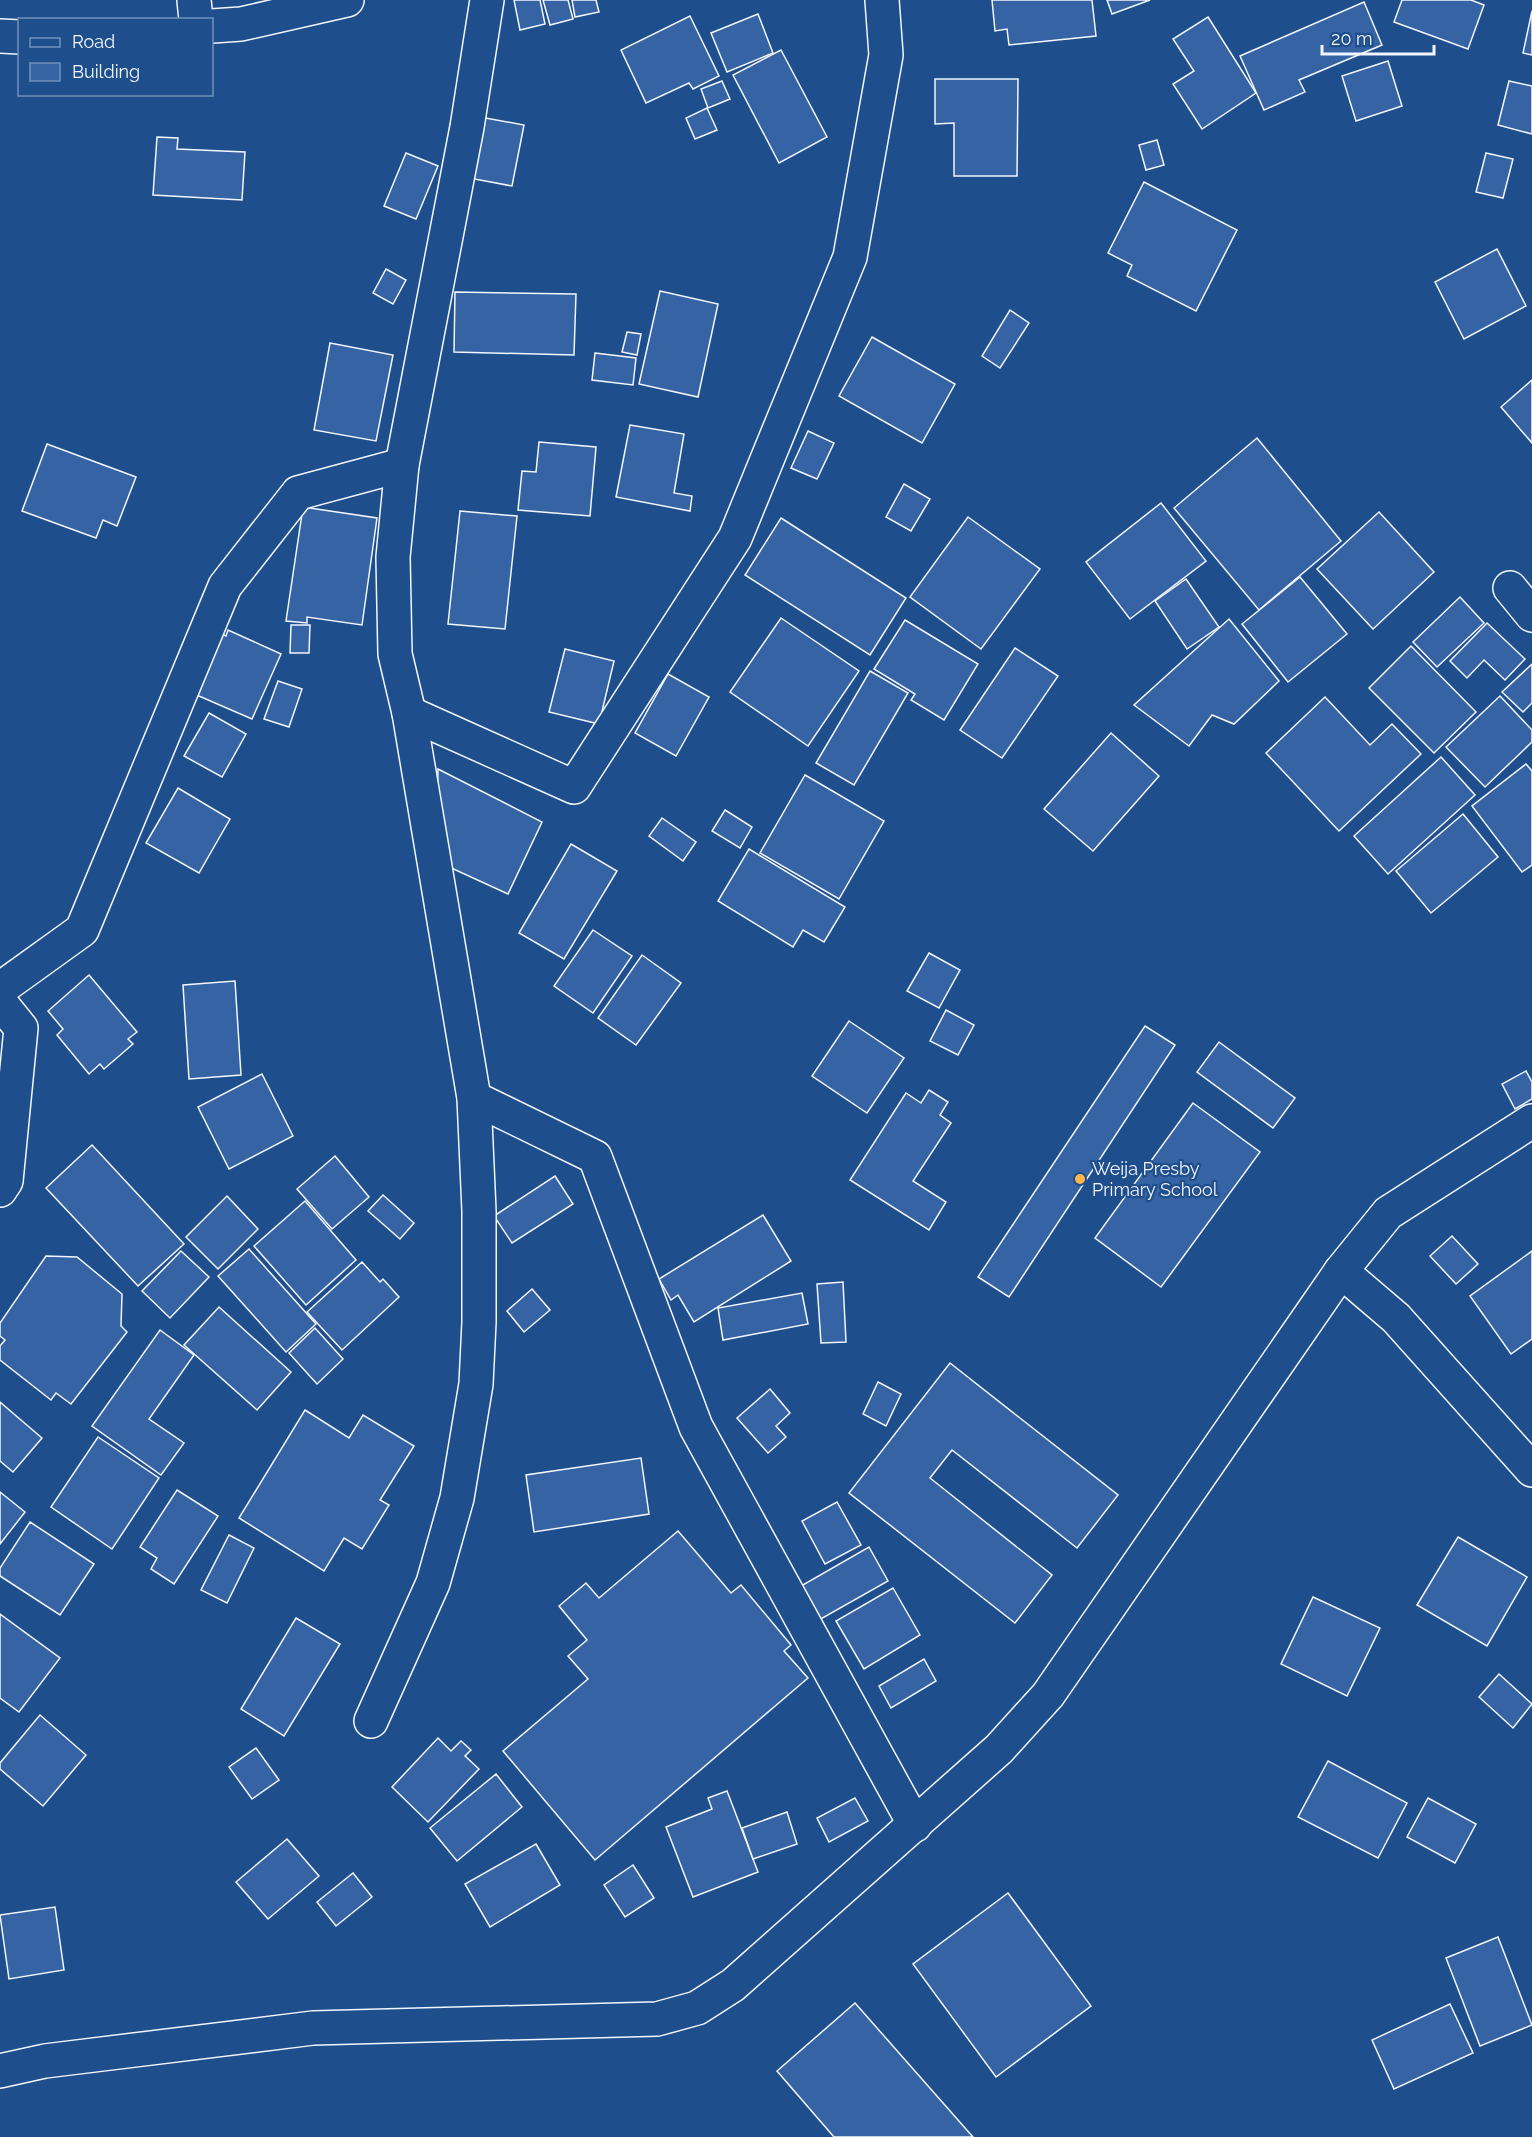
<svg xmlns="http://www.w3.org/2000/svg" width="1532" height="2137" font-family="Raleway,sans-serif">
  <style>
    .building { fill: #3563a3; stroke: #f2f6ff; stroke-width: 1.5 }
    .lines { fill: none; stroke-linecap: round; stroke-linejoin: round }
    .minor-casing { stroke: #f2f6ff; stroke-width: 36 }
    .minor { stroke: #1f4e8c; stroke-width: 33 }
    .poi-dot { fill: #ffb74d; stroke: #1f4e8c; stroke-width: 2 }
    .labels { text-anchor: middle; stroke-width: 4.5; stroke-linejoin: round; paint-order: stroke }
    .poi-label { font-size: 18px; fill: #f2f6ff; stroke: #1f4e8c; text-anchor: start }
  </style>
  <rect width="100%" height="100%" fill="#1f4e8c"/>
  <!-- building -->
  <g class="building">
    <path d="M514,0H540L545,24L520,30Z"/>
    <path d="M543,0H568L573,19L550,25Z"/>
    <path d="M572,0H596L599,12L575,17Z"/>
    <path d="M992,0H1092L1096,36L1009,45L1007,29L995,31Z"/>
    <path d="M1107,0H1150L1112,14Z"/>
    <path d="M1402,0H1471L1484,5L1468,49L1394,22Z"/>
    <path d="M1364,2L1382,45L1299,80L1305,92L1264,110L1240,56Z"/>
    <path d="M1532,11V55L1523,53Z"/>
    <path d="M758,14L773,53L727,72L711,33Z"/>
    <path d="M690,16L719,76L693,89L689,83L646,103L621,50Z"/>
    <path d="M1208,17L1256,93L1202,129L1173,84L1194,71L1173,39Z"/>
    <path d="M781,50L827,137L779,163L733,75Z"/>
    <path d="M1388,61L1402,106L1356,121L1342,76Z"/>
    <path d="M935,79H1018L1017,176H954V123L935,124Z"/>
    <path d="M722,81L730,99L708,108L701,89Z"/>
    <path d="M1509,81L1532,86V134L1498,125Z"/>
    <path d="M707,108L717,130L695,139L686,118Z"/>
    <path d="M480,117L524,125L512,186L469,178Z"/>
    <path d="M157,137L178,138L177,149L245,152L242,200L153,195Z"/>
    <path d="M1157,140L1164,165L1146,170L1139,145Z"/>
    <path d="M406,153L438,166L416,219L384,206Z"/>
    <path d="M1486,153L1513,159L1503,198L1476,192Z"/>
    <path d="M1144,182L1237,230L1196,311L1127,276L1132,265L1108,253Z"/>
    <path d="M1497,249L1526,306L1464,339L1435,282Z"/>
    <path d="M386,269L406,280L393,304L373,293Z"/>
    <path d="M660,291L718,304L698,397L639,384Z"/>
    <path d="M455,292L576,294L574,355L454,352Z"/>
    <path d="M1010,310L1029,323L1000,368L982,356Z"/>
    <path d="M627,332L641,334L637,355L622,352Z"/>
    <path d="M872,337L955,384L922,443L839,396Z"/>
    <path d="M330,343L393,355L376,441L314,430Z"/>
    <path d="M595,353L636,358L633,385L592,380Z"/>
    <path d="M1532,380V443L1501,407Z"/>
    <path d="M630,425L684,434L674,493L692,496L690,511L616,497Z"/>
    <path d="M808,431L834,443L817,479L791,468Z"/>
    <path d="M1257,438L1341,541L1259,610L1174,508Z"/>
    <path d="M539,442L596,447L590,516L518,510L522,471L536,472Z"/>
    <path d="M47,444L136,477L117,526L103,520L96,538L22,511Z"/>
    <path d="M904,484L930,499L911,531L886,517Z"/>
    <path d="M1161,503L1206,561L1130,619L1086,562Z"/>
    <path d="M303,507L377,518L362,625L307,617V623L286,621Z"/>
    <path d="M460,511L517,516L505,629L448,624Z"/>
    <path d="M1379,512L1434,572L1373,629L1317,569Z"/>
    <path d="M968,517L1040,569L981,649L910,597Z"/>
    <path d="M781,518L906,598L870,655L745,575Z"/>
    <path d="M1300,577L1347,634L1288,682L1242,624Z"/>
    <path d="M1186,579L1219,627L1187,649L1155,601Z"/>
    <path d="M1460,597L1484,623L1437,667L1413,642Z"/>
    <path d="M781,618L859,671L808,746L730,692Z"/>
    <path d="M1229,619L1279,681L1234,724L1212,715L1189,746L1134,705Z"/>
    <path d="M905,620L978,664L944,720L911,700L915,694L874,669Z"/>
    <path d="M1487,623L1525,659L1505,680L1484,660L1467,678L1450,661Z"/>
    <path d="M291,625H310L309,653H290Z"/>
    <path d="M211,629L226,636L228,630L281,654L252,719L192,693Z"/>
    <path d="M1411,646L1476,712L1434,753L1369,688Z"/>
    <path d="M1015,648L1058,676L1002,758L960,730Z"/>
    <path d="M565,649L614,661L599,724L549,712Z"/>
    <path d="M1532,664V703L1523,712L1502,692Z"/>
    <path d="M870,671L908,693L854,785L816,763Z"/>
    <path d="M668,674L709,697L676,756L635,733Z"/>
    <path d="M278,681L302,689L289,727L264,719Z"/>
    <path d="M1500,696L1532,730V742L1485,787L1446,747Z"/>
    <path d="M1325,697L1370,745L1392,724L1421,754L1339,831L1266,753Z"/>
    <path d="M209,713L246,734L222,777L184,756Z"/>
    <path d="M1111,733L1159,776L1093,851L1044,809Z"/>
    <path d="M1441,757L1475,795L1388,874L1354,836Z"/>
    <path d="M1526,764L1532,771V865L1522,872L1472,806Z"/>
    <path d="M438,769L542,822L508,894L436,861Z"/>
    <path d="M805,775L884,821L839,899L760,853Z"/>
    <path d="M178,788L230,819L199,873L146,843Z"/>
    <path d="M725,810L752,827L740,848L712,831Z"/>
    <path d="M1463,814L1498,857L1431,913L1396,871Z"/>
    <path d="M662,818L696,842L683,861L649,836Z"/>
    <path d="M571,844L617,871L564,959L519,933Z"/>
    <path d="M749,849L845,907L824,942L803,930L793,947L718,901Z"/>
    <path d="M593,930L632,956L593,1013L554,986Z"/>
    <path d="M929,953L960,970L939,1008L907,991Z"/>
    <path d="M642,955L681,983L636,1045L598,1018Z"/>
    <path d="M89,975L137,1032L128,1039L133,1044L104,1069L100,1064L89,1074L57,1035L63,1029L48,1011Z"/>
    <path d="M235,981L241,1075L189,1079L183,985Z"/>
    <path d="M946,1010L974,1025L958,1055L930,1041Z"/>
    <path d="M849,1021L904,1058L867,1113L812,1076Z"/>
    <path d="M1145,1026L1175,1045L1009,1297L978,1277Z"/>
    <path d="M1219,1042L1295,1098L1273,1128L1197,1072Z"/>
    <path d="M1526,1071L1532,1082V1099L1515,1109L1502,1084Z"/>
    <path d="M262,1074L293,1136L229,1169L198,1107Z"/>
    <path d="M929,1090L948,1102L940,1115L951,1123L913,1181L946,1202L929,1230L850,1180L906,1093L921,1103Z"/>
    <path d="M1193,1103L1260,1152L1161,1287L1095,1238Z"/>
    <path d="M92,1145L184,1244L138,1286L46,1188Z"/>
    <path d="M335,1156L369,1197L332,1229L297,1189Z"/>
    <path d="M555,1176L573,1204L512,1243L494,1216Z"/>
    <path d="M383,1195L414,1223L400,1239L368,1211Z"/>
    <path d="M227,1196L258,1229L218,1269L186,1237Z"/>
    <path d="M305,1201L356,1260L306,1305L254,1246Z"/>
    <path d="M763,1215L791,1261L694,1322L678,1295L671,1300L659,1279Z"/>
    <path d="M1452,1236L1478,1264L1456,1284L1430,1256Z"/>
    <path d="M249,1249L316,1324L286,1352L218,1276Z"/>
    <path d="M181,1251L209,1277L170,1318L142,1291Z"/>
    <path d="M1532,1251V1339L1511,1354L1470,1296Z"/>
    <path d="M46,1256L77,1257L122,1294L121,1326L127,1332L71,1404L56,1393L51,1400L0,1360V1346L5,1340L0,1336V1323Z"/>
    <path d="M362,1262L380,1282L383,1279L399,1297L342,1350L307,1312Z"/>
    <path d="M843,1282L846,1342L821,1343L817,1284Z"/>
    <path d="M532,1289L550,1310L524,1332L507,1311Z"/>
    <path d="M802,1293L808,1324L723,1340L718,1308Z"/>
    <path d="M219,1307L291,1372L257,1410L184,1345Z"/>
    <path d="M315,1328L343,1359L317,1384L289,1353Z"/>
    <path d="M160,1330L194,1355L149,1419L184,1443L161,1475L92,1426Z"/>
    <path d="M950,1363L1118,1495L1077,1548L952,1450L930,1478L1052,1575L1015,1623L849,1493Z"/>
    <path d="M878,1382L901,1394L886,1426L863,1414Z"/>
    <path d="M770,1389L790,1413L776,1426L786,1437L768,1453L737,1418Z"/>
    <path d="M0,1402L42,1438L13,1472L0,1461Z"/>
    <path d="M305,1410L349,1438L363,1415L414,1446L380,1500L389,1505L362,1549L344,1538L324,1571L239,1518Z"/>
    <path d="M98,1437L159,1478L112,1549L51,1507Z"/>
    <path d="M641,1458L649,1514L534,1532L526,1475Z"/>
    <path d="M177,1490L218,1516L174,1584L151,1569L157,1558L140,1547Z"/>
    <path d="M0,1492L25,1512L0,1544Z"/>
    <path d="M837,1502L861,1545L825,1564L802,1521Z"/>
    <path d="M30,1522L94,1564L60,1615L0,1576V1568Z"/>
    <path d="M678,1531L731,1593L741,1585L791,1645L784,1651L808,1678L595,1860L503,1751L588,1679L568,1656L587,1640L559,1606L586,1583L599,1598Z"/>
    <path d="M229,1535L254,1548L227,1603L201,1590Z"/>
    <path d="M1458,1537L1527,1577L1487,1646L1417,1605Z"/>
    <path d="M869,1547L888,1581L819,1620L801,1586Z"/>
    <path d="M893,1588L920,1635L864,1669L836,1621Z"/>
    <path d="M1313,1597L1380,1628L1347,1696L1281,1664Z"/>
    <path d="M0,1614L60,1658L19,1712L0,1698Z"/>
    <path d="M296,1618L340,1644L284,1736L241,1709Z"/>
    <path d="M924,1659L936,1681L891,1708L879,1686Z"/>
    <path d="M1499,1674L1532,1704L1513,1728L1479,1697Z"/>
    <path d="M40,1715L86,1755L43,1806L0,1769V1763Z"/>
    <path d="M438,1738L451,1751L461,1741L471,1750L465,1756L479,1769L428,1822L392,1787Z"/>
    <path d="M256,1748L279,1780L252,1799L229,1767Z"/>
    <path d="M1328,1761L1407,1803L1378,1858L1298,1817Z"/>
    <path d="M496,1774L522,1807L457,1861L430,1828Z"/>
    <path d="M727,1791L758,1872L693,1897L666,1827L712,1809L708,1798Z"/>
    <path d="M855,1798L868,1821L829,1842L817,1818Z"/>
    <path d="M1428,1798L1476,1824L1455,1863L1407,1837Z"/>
    <path d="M787,1812L797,1844L753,1859L742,1828Z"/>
    <path d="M287,1839L319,1876L268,1919L236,1882Z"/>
    <path d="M536,1844L560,1885L490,1927L465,1884Z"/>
    <path d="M633,1865L654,1898L625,1917L604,1885Z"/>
    <path d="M353,1873L372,1897L336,1926L317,1902Z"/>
    <path d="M1008,1893L1091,2006L996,2077L913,1964Z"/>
    <path d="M55,1907L64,1970L9,1979L0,1915Z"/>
    <path d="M1498,1937L1532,2025L1480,2046L1446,1958Z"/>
    <path d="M855,2003L973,2137H834L777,2071Z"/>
    <path d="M1450,2004L1473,2053L1394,2089L1372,2040Z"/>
  </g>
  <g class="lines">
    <defs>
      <g id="minor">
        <path d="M194,0L196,20"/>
        <path d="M212,26L241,24L347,0"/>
        <path d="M0,36L20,37"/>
        <path d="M1510,588L1532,615"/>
        <path d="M409,713L574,787L735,538L850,257L886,55L882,0"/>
        <path d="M0,989L82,930L225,586L298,493L402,465"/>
        <path d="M0,1002L21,1028L6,1181L0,1190"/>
        <path d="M474,1098L595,1157L696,1427L915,1825"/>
        <path d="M1341,1271L1396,1318L1532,1470"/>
        <path d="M371,1721L433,1583L457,1498L476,1384L479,1322V1211L474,1098L409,713L395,654L393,557L402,465L467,127L487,0"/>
        <path d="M0,2071L45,2061L313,2028L657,2019L697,2008L733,1985L999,1749L1048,1695L1341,1271L1388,1213L1532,1121"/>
      </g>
    </defs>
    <!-- minor casing -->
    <use href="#minor" class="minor-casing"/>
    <!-- minor -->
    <use href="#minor" class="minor"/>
  </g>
  <!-- markers -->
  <circle class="poi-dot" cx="1080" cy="1179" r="6"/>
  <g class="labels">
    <!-- poi labels -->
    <g class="poi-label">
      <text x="1092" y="1175">Weija Presby<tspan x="1092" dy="21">Primary School</tspan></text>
    </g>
  </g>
  <!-- legend -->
  <rect x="18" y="18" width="195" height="78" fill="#1f4e8c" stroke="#7391ba" stroke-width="1.5"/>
  <rect x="30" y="38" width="30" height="9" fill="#1f4e8c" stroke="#7391ba" stroke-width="1.5"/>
  <text x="72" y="48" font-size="18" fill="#f2f6ff">Road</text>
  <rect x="30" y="63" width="30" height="18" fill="#3563a3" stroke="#7391ba" stroke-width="1.5"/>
  <text x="72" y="78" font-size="18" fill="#f2f6ff">Building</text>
  <!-- scale -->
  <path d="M1322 45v9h112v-9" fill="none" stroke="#f2f6ff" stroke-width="3"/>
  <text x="1331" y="45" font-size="18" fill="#f2f6ff" stroke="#1f4e8c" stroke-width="4.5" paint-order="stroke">20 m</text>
</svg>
